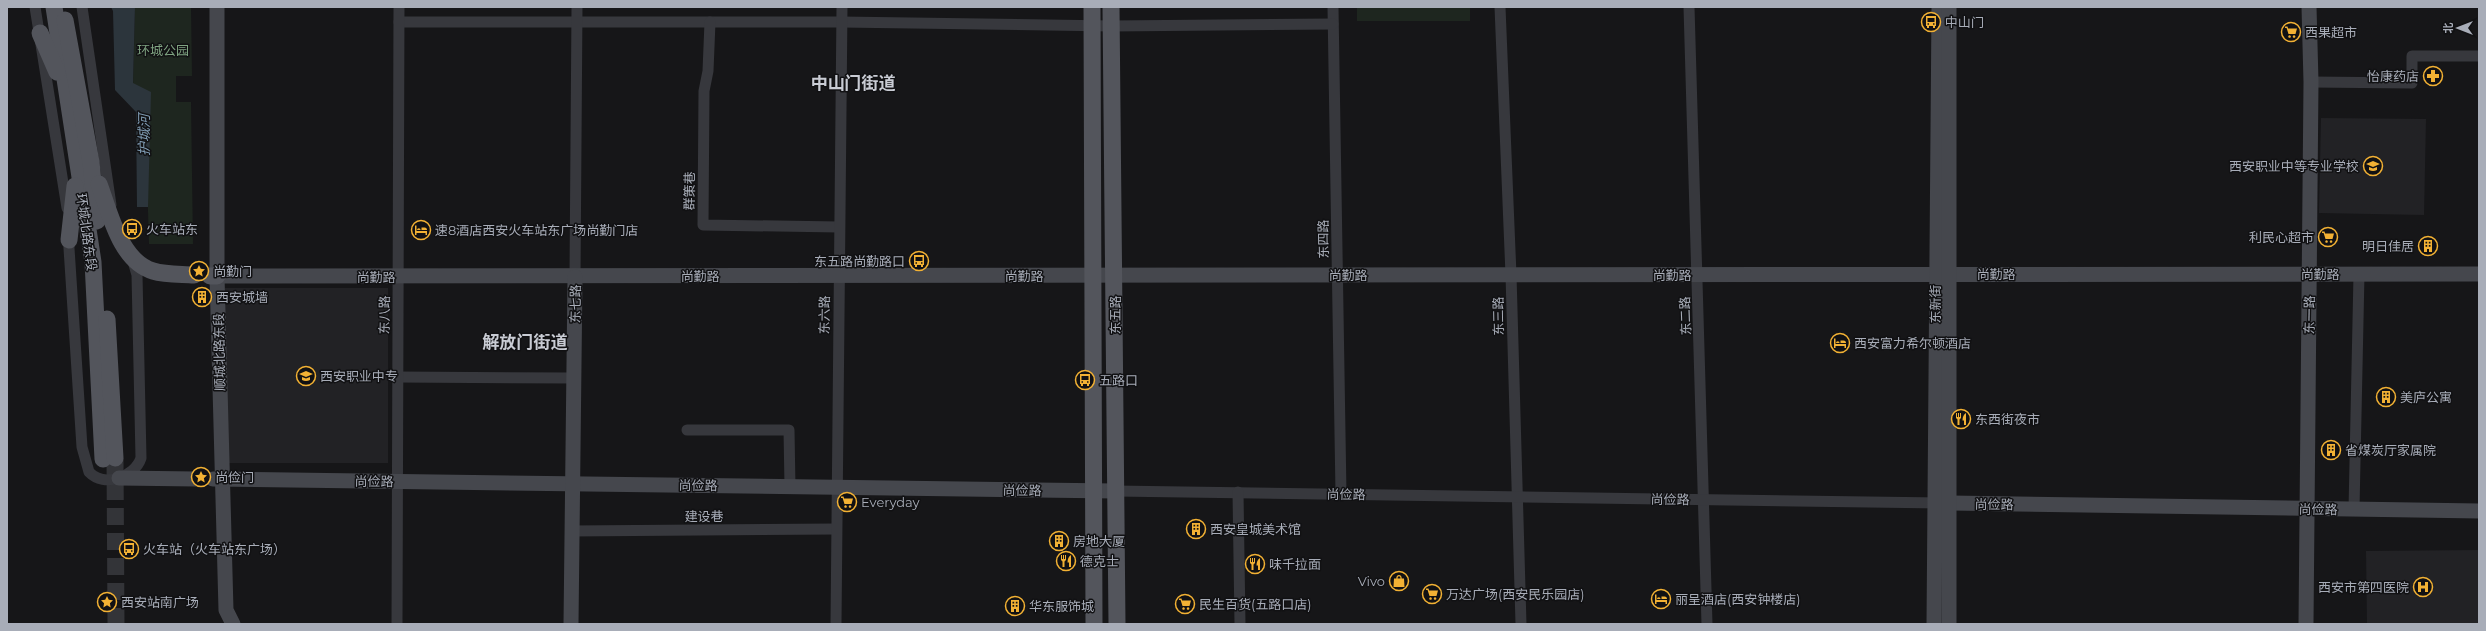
<svg xmlns="http://www.w3.org/2000/svg" width="2486" height="631" font-family="Montserrat,'Noto Sans SC',sans-serif">
  <style>
    .built { fill: #222225 }
    .green { fill: #1e261f }
    .water { fill: #2c353c }
    .lines { fill: none; stroke-linecap: round; stroke-linejoin: round }
    .primary-tunnel { stroke: #333438; stroke-width: 17; stroke-dasharray: 17 8; stroke-linecap: butt }
    .street { stroke: #37383d; stroke-width: 11 }
    .secondary { stroke: #45474d; stroke-width: 15 }
    .primary { stroke: #53555c; stroke-width: 17 }
    .labels { text-anchor: middle; stroke-width: 3; stroke-linejoin: round; paint-order: stroke }
    .poi-label { font-size: 13px; fill: #a8adb8; stroke: #111113; text-anchor: start }
    .park-label { font-size: 13px; fill: #7fa381; stroke: #111113 }
    .street-label { font-size: 13px; fill: #a8adb8; stroke: #111113 }
    .water-label { font-size: 14px; font-style: italic; fill: #7f9bb3; stroke: #111113 }
    .district-label { font-size: 17px; font-weight: bold; fill: #c9ccd4; stroke: #111113 }
  </style>
  <rect width="100%" height="100%" fill="#161618"/>
  <!-- built -->
  <g class="built">
    <path d="M2321,118L2426,119L2424,215L2319,213Z"/>
    <rect x="225" y="288" width="163" height="175"/>
    <path d="M2479,550V624H2367L2366,551Z"/>
  </g>
  <!-- green -->
  <g class="green">
    <path d="M135,7H191L192,76H176V102H191L193,244H149L147,178L133,83Z"/>
    <rect x="1357" y="7" width="113" height="14"/>
  </g>
  <!-- water -->
  <path class="water" d="M111,7H135L133,83L151,92L148,207H137L136,112L115,90L113,11Z"/>
  <g class="lines">
    <!-- primary-tunnel -->
    <path class="primary-tunnel" d="M115,458L116,624"/>
    <!-- street -->
    <g class="street">
      <path d="M35,7L67,208"/>
      <path d="M82,7L111,205"/>
      <path d="M1333,7L1341,494"/>
      <path d="M1500,7L1511,275L1521,624"/>
      <path d="M1689,7L1707,624"/>
      <path d="M399,22H841L1112,26L1333,24"/>
      <path d="M710,22L708,71L704,91L703,225L839,227"/>
      <path d="M2311,82L2412,83V56H2479"/>
      <path d="M68,233L82,447L89,472C104,488 135,477 141,458L137,275L132,258"/>
      <path d="M575,277L577,7"/>
      <path d="M397,377L574,378"/>
      <path d="M687,430H789L790,487"/>
      <path d="M1115,491L1941,503"/>
      <path d="M1238,492L1240,624"/>
      <path d="M2354,509L2359,274"/>
      <path d="M571,531L836,529"/>
      <path d="M397,624L399,7"/>
      <path d="M836,624L842,7"/>
    </g>
    <!-- secondary -->
    <g class="secondary">
      <path d="M217,7V276L226,610L233,624"/>
      <path d="M217,276L2479,274"/>
      <path d="M119,478L196,479"/>
      <path d="M213,479L1115,491"/>
      <path d="M1950,503L2479,511"/>
      <path d="M571,624L575,277"/>
      <path d="M1934,624L1939,7"/>
      <path d="M1949,624V8"/>
      <path d="M2306,624L2311,82L2309,7"/>
    </g>
    <!-- primary -->
    <g class="primary">
      <path d="M54,7L93,262L103,459"/>
      <path d="M1092,7L1094,624"/>
      <path d="M1111,7L1117,624"/>
      <path d="M65,20L91,162L97,221"/>
      <path d="M40,33L57,72"/>
      <path d="M99,184C110,213 120,261 153,271C166,275 181,274 194,275"/>
      <path d="M69,240L75,186"/>
      <path d="M210,276H217"/>
      <path d="M107,319L115,458"/>
    </g>
  </g>
  <!-- icons -->
  <defs>
    <symbol id="bus-ring" viewBox="-11 -11 22 22"><circle r="9.5" fill="#111113" stroke="#f2b134" stroke-width="1.5"/><path d="M-5-6H5V4H4V6H2V4H-2V6H-4V4H-5ZM-3.5-4V0h7V-4ZM-3.5 1.2v1.5H-2V1.2ZM2 1.2v1.5H3.5V1.2Z" fill="#f2b134"/></symbol>
    <symbol id="supermarket-ring" viewBox="-11 -11 22 22"><circle r="9.5" fill="#111113" stroke="#f2b134" stroke-width="1.5"/><path d="M-6-5.5h2.5l.6 2H6L4.5 2H-2.5L-4.4-4H-6ZM-1.5 3.2a1.3 1.3 0 1 0 .1 0ZM3 3.2a1.3 1.3 0 1 0 .1 0Z" fill="#f2b134"/></symbol>
    <symbol id="pharmacy-ring" viewBox="-11 -11 22 22"><circle r="9.5" fill="#111113" stroke="#f2b134" stroke-width="1.5"/><path d="M-2-6h4v4h4v4h-4v4h-4v-4h-4v-4h4Z" fill="#f2b134"/></symbol>
    <symbol id="school-ring" viewBox="-11 -11 22 22"><circle r="9.5" fill="#111113" stroke="#f2b134" stroke-width="1.5"/><path d="M0-5L7-2L0 1L-7-2ZM-4 1L0 2.5L4 1V4Q0 6-4 4Z" fill="#f2b134"/></symbol>
    <symbol id="hotel-ring" viewBox="-11 -11 22 22"><circle r="9.5" fill="#111113" stroke="#f2b134" stroke-width="1.5"/><path d="M-6-4.5h1.5V1H6V5H4.5V3h-9V5H-6ZM-4 0a1.8 1.8 0 1 1 3.6 0ZM.5 0V-2.5h3Q6-2.5 6 0Z" fill="#f2b134"/></symbol>
    <symbol id="building-ring" viewBox="-11 -11 22 22"><circle r="9.5" fill="#111113" stroke="#f2b134" stroke-width="1.5"/><path d="M-4-6H4V6H1V3H-1V6H-4ZM-2.5-4.3h1.7v1.8h-1.7ZM.8-4.3h1.7v1.8H.8ZM-2.5-1h1.7V.8h-1.7ZM.8-1h1.7V.8H.8Z" fill="#f2b134"/></symbol>
    <symbol id="sight-ring" viewBox="-11 -11 22 22"><circle r="9.5" fill="#111113" stroke="#f2b134" stroke-width="1.5"/><path d="M0-6L1.8-2.2L6-1.7L2.9 1.2L3.7 5.4L0 3.3L-3.7 5.4L-2.9 1.2L-6-1.7L-1.8-2.2Z" fill="#f2b134"/></symbol>
    <symbol id="university-ring" viewBox="-11 -11 22 22"><circle r="9.5" fill="#111113" stroke="#f2b134" stroke-width="1.5"/><path d="M0-5L7-2L0 1L-7-2ZM-4 1L0 2.5L4 1V4Q0 6-4 4Z" fill="#f2b134"/></symbol>
    <symbol id="restaurant-ring" viewBox="-11 -11 22 22"><circle r="9.5" fill="#111113" stroke="#f2b134" stroke-width="1.5"/><path d="M-5-6h1v4h1v-4h1v4h1v-4h1v5L-1.5 .5V6h-2V.5L-5-1ZM5-6V6H3V1.5H1.5Q1.5-4 5-6Z" fill="#f2b134"/></symbol>
    <symbol id="shop-ring" viewBox="-11 -11 22 22"><circle r="9.5" fill="#111113" stroke="#f2b134" stroke-width="1.5"/><path d="M-5-2.5h2.3a2.7 3.5 0 0 1 5.4 0H5L5.5 6h-11ZM-1.5-2.5h3a1.5 2.3 0 0 0-3 0Z" fill="#f2b134"/></symbol>
    <symbol id="hospital-ring" viewBox="-11 -11 22 22"><circle r="9.5" fill="#111113" stroke="#f2b134" stroke-width="1.5"/><path d="M-5-5h3v3.5h4V-5h3V5h-3V1.5h-4V5h-3Z" fill="#f2b134"/></symbol>
  </defs>
  <g fill-rule="evenodd">
    <use href="#bus-ring" x="1920" y="11" width="22" height="22"/>
    <use href="#supermarket-ring" x="2280" y="21" width="22" height="22"/>
    <use href="#pharmacy-ring" x="2422" y="65" width="22" height="22"/>
    <use href="#school-ring" x="2362" y="155" width="22" height="22"/>
    <use href="#bus-ring" x="121" y="218" width="22" height="22"/>
    <use href="#hotel-ring" x="410" y="219" width="22" height="22"/>
    <use href="#supermarket-ring" x="2317" y="226" width="22" height="22"/>
    <use href="#building-ring" x="2417" y="235" width="22" height="22"/>
    <use href="#bus-ring" x="908" y="250" width="22" height="22"/>
    <use href="#sight-ring" x="188" y="260" width="22" height="22"/>
    <use href="#building-ring" x="191" y="286" width="22" height="22"/>
    <use href="#hotel-ring" x="1829" y="332" width="22" height="22"/>
    <use href="#university-ring" x="295" y="365" width="22" height="22"/>
    <use href="#bus-ring" x="1074" y="369" width="22" height="22"/>
    <use href="#building-ring" x="2375" y="386" width="22" height="22"/>
    <use href="#restaurant-ring" x="1950" y="408" width="22" height="22"/>
    <use href="#building-ring" x="2320" y="439" width="22" height="22"/>
    <use href="#sight-ring" x="190" y="466" width="22" height="22"/>
    <use href="#supermarket-ring" x="836" y="491" width="22" height="22"/>
    <use href="#building-ring" x="1185" y="518" width="22" height="22"/>
    <use href="#building-ring" x="1048" y="530" width="22" height="22"/>
    <use href="#bus-ring" x="118" y="538" width="22" height="22"/>
    <use href="#restaurant-ring" x="1055" y="550" width="22" height="22"/>
    <use href="#restaurant-ring" x="1244" y="553" width="22" height="22"/>
    <use href="#shop-ring" x="1388" y="570" width="22" height="22"/>
    <use href="#hospital-ring" x="2412" y="576" width="22" height="22"/>
    <use href="#supermarket-ring" x="1421" y="583" width="22" height="22"/>
    <use href="#hotel-ring" x="1650" y="588" width="22" height="22"/>
    <use href="#sight-ring" x="96" y="591" width="22" height="22"/>
    <use href="#supermarket-ring" x="1174" y="593" width="22" height="22"/>
    <use href="#building-ring" x="1004" y="595" width="22" height="22"/>
  </g>
  <g class="labels">
    <!-- poi labels -->
    <g class="poi-label">
      <text x="1945" y="27">中山门</text>
      <text x="2305" y="37">西果超市</text>
      <text x="2419" y="81" text-anchor="end">怡康药店</text>
      <text x="2359" y="171" text-anchor="end">西安职业中等专业学校</text>
      <text x="146" y="234">火车站东</text>
      <text x="435" y="235">速8酒店西安火车站东广场尚勤门店</text>
      <text x="2314" y="242" text-anchor="end">利民心超市</text>
      <text x="2414" y="251" text-anchor="end">明日佳居</text>
      <text x="905" y="266" text-anchor="end">东五路尚勤路口</text>
      <text x="213" y="276">尚勤门</text>
      <text x="216" y="302">西安城墙</text>
      <text x="1854" y="348">西安富力希尔顿酒店</text>
      <text x="320" y="381">西安职业中专</text>
      <text x="1099" y="385">五路口</text>
      <text x="2400" y="402">美庐公寓</text>
      <text x="1975" y="424">东西街夜市</text>
      <text x="2345" y="455">省煤炭厅家属院</text>
      <text x="215" y="482">尚俭门</text>
      <text x="861" y="507">Everyday</text>
      <text x="1210" y="534">西安皇城美术馆</text>
      <text x="1073" y="546">房地大厦</text>
      <text x="143" y="554">火车站（火车站东广场）</text>
      <text x="1080" y="566">德克士</text>
      <text x="1269" y="569">味千拉面</text>
      <text x="1385" y="586" text-anchor="end">Vivo</text>
      <text x="2409" y="592" text-anchor="end">西安市第四医院</text>
      <text x="1446" y="599">万达广场(西安民乐园店)</text>
      <text x="1675" y="604">丽呈酒店(西安钟楼店)</text>
      <text x="121" y="607">西安站南广场</text>
      <text x="1199" y="609">民生百货(五路口店)</text>
      <text x="1029" y="611">华东服饰城</text>
    </g>
    <!-- park labels -->
    <g class="park-label">
      <text x="163" y="55">环城公园</text>
    </g>
    <!-- street labels -->
    <g class="street-label">
      <text transform="translate(689 191) rotate(-89)" y="5">群策巷</text>
      <text transform="translate(87 232) rotate(82)" y="5">环城北路东段</text>
      <text transform="translate(1323 239) rotate(-91)" y="5">东四路</text>
      <text x="1996" y="279">尚勤路</text>
      <text x="2320" y="279">尚勤路</text>
      <text x="1348" y="280">尚勤路</text>
      <text x="1672" y="280">尚勤路</text>
      <text x="700" y="281">尚勤路</text>
      <text x="1024" y="281">尚勤路</text>
      <text x="376" y="282">尚勤路</text>
      <text transform="translate(575 304) rotate(-89)" y="5">东七路</text>
      <text transform="translate(1935 304) rotate(-90)" y="5">东新街</text>
      <text transform="translate(384 315) rotate(-89)" y="5">东八路</text>
      <text transform="translate(824 315) rotate(-89)" y="5">东六路</text>
      <text transform="translate(1115 315) rotate(-90)" y="5">东五路</text>
      <text transform="translate(2309 315) rotate(-89)" y="5">东一路</text>
      <text transform="translate(1498 316) rotate(-91)" y="5">东三路</text>
      <text transform="translate(1685 316) rotate(-92)" y="5">东二路</text>
      <text transform="translate(219 352) rotate(-91)" y="5">顺城北路东段</text>
      <text transform="translate(374 481) rotate(1)" y="5">尚俭路</text>
      <text transform="translate(698 485) rotate(1)" y="5">尚俭路</text>
      <text transform="translate(1022 490) rotate(1)" y="5">尚俭路</text>
      <text transform="translate(1346 494) rotate(1)" y="5">尚俭路</text>
      <text transform="translate(1670 499) rotate(1)" y="5">尚俭路</text>
      <text transform="translate(1994 504) rotate(1)" y="5">尚俭路</text>
      <text transform="translate(2318 509) rotate(1)" y="5">尚俭路</text>
      <text x="704" y="521">建设巷</text>
    </g>
    <!-- water labels -->
    <g class="water-label">
      <text transform="translate(144 135) rotate(-90)" y="5">护城河</text>
    </g>
    <!-- district labels -->
    <g class="district-label">
      <text x="853" y="89">中山门街道</text>
      <text x="525" y="348">解放门街道</text>
    </g>
  </g>
  <!-- border -->
  <rect width="2486" height="631" fill="none" stroke="#a8adb8" stroke-width="16"/>
  <!-- north arrow -->
  <g transform="translate(2458 28) rotate(270)" stroke="#111113" stroke-width="3" paint-order="stroke">
  <path d="M0-3L7 15L0 10L-7 15Z" fill="#a8adb8"/>
  <text y="-6" font-size="11" font-weight="bold" text-anchor="middle" fill="#a8adb8">北</text>
  </g>
</svg>
